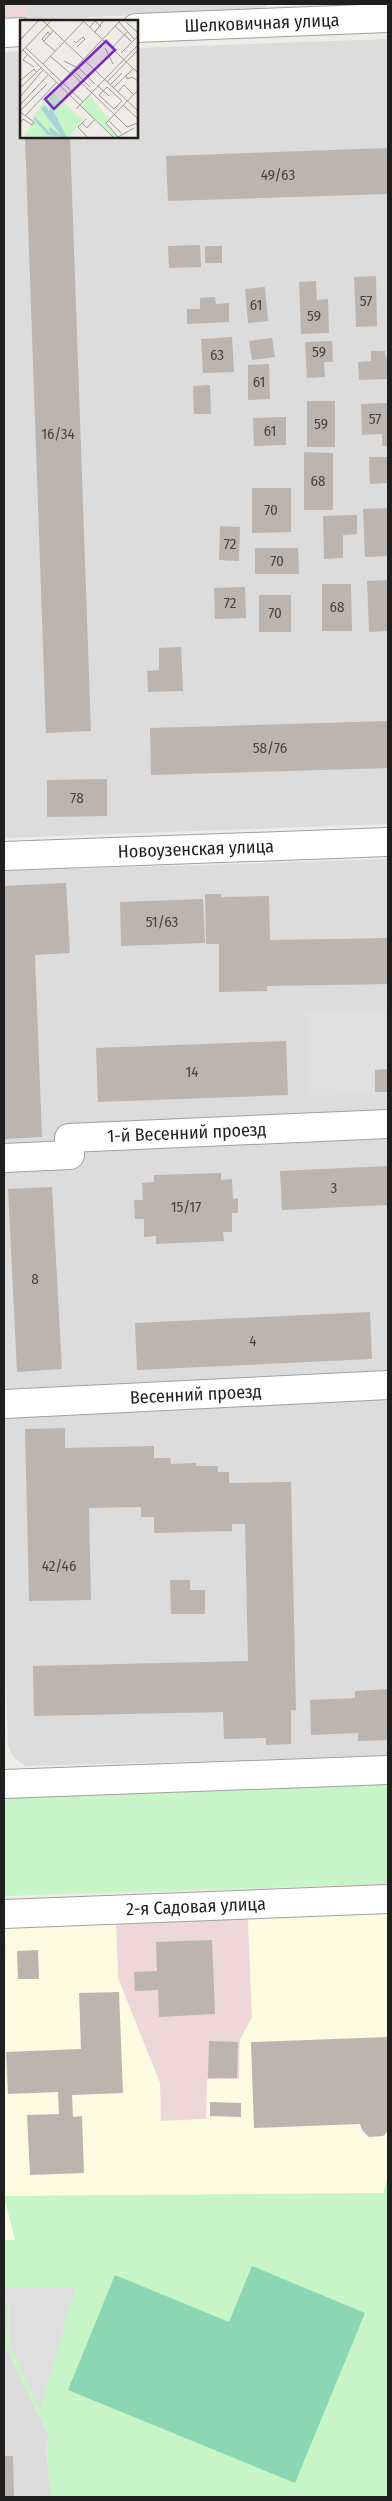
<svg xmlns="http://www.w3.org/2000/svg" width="392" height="2501" font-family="'Fira Sans Condensed',sans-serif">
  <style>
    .residential { fill: #dddcdc }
    .commercial { fill: #eed7d8 }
    .education { fill: #fcfae1 }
    .park { fill: #c7f5c7 }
    .pitch { fill: #8bd7b3 }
    .parking { fill: #dfdfdf }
    .building { fill: #bcb4af }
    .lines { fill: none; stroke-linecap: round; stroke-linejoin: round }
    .minor-casing { stroke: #a0a0a0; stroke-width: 30 }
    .minor { stroke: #fff; stroke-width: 28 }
    .labels { text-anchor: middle; stroke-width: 4; stroke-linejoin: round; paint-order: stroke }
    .number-label { font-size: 15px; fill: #464443 }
    .street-label { font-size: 18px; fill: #1f1f1f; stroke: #fff }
    .inset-road { fill: none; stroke: #9c9996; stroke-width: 1 }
    .view { fill: #7b2cbf; fill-opacity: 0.15; stroke: #7b2cbf; stroke-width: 2.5 }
    .inset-edge { fill: none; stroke: #1f1f1f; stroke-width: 2.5 }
  </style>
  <rect width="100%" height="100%" fill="#efebe6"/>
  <!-- residential -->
  <g class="residential">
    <path d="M27,4H268L264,9L28,20Z"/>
    <path d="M388,39V824L4,838V52L21,51V136H136V48Z"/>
    <path d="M388,859V1373L4,1391V871Z"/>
    <path d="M388,1395V1756L25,1766L13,1757L8,1745L4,1640V1413Z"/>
    <path d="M4,2302L8,2304L6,2347L49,2437L46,2447L51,2497H4Z"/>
  </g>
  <!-- commercial -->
  <g class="commercial">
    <path d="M4,4H27L28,20L4,21Z"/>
    <path d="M248,1919L252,2017L240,2040L239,2079L206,2119L160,2121V2083L118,1978L116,1924Z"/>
  </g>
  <!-- education -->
  <path class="education" d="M388,1914V2221L131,2243L4,2240V1973L7,1946L4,1939V1928L116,1924L118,1978L160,2083L161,2121L206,2119L207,2079H239L240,2040L252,2017L248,1919Z"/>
  <!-- park -->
  <g class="park">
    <path d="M388,1783V1884L4,1896V1795Z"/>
    <path d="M388,2177V2497H51L46,2447L49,2437L6,2347L8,2304L4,2302V2240H15L4,2196L383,2193Z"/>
  </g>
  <!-- pitch -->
  <path class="pitch" d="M252,2266L365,2313L295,2483L68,2390L115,2275L229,2322Z"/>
  <!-- parking -->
  <g class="parking">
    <path d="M388,1011V1094L308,1095L307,1012Z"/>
    <path d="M5,2288H75L40,2410L10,2346V2304L5,2300Z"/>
  </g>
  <!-- building -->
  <g class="building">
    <path d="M25,136H70L91,731L46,733Z"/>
    <path d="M388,148V194L168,201L166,156Z"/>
    <path d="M200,245L201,267L169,268L168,246Z"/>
    <rect x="205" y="246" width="17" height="17"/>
    <path d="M376,276L377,326L356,327L354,277Z"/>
    <path d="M316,281L317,300L328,299L329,333L301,334L299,282Z"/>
    <path d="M265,287L268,321L248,323L245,289Z"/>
    <path d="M215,297L216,304L229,303V322L187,324V309H200V298Z"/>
    <path d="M232,337L234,372L203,373L201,339Z"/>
    <path d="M272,338L275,357L252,360L249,341Z"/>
    <path d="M332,341L333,362H324L325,377L307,378L305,342Z"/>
    <path d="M371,351H385L386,359H388V379L359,380L358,362L371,361Z"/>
    <path d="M269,364L270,399L248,400V365Z"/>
    <path d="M210,385L211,414H194L193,386Z"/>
    <rect x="307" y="401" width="28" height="46"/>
    <path d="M388,403V446H382V434L362,435L361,404Z"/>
    <path d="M286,417V445L254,446L253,418Z"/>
    <path d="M304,452L333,453V510H304Z"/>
    <path d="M369,457H388V483L370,484Z"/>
    <path d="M252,488H291V532L252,533Z"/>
    <path d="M388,508V556L365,557L363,509Z"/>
    <path d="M357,515V534L343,535V558L324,559L323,516Z"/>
    <path d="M220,526L240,527L239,561L219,560Z"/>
    <path d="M255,548H298L299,574H255Z"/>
    <path d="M388,580V631L369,632L367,581Z"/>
    <path d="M322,584H351L352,631H322Z"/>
    <path d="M245,587L246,618L215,619L214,588Z"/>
    <rect x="259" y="595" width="32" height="37"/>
    <path d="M181,647L183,691L148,692L147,671L159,670V648Z"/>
    <path d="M388,721V768L151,775L150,728Z"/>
    <path d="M107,779V816L47,817V780Z"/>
    <path d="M66,883L70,953L35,955L42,1137L4,1139V886Z"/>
    <path d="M205,894H221V897L269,896L270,940L388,938V984L267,986V991L219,992V944H206Z"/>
    <path d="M203,899L205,943L121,946L120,902Z"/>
    <path d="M286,1041L288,1095L98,1102L96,1048Z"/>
    <path d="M388,1069V1092H375V1070Z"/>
    <path d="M388,1166V1205L282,1210L280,1171Z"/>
    <path d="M221,1173V1180L232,1179L233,1199L238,1198V1213H232V1232H223L224,1241L156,1244V1236L144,1237V1219H135L134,1200H143L142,1183L154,1182V1175Z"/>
    <path d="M52,1187L62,1369L17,1372L8,1189Z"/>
    <path d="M370,1312L372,1359L137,1370L135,1323Z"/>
    <path d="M65,1428V1448L154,1446V1458H170L171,1464L196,1463V1466H218V1472H229V1483L291,1482L296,1710H291V1744L266,1745V1738L224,1739L223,1712L34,1716L33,1666L248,1661L245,1524H232V1531L154,1533V1517H141V1507L89,1508L91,1600L29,1601L25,1429Z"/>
    <path d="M170,1580H190V1590H205V1614H171Z"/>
    <path d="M388,1689V1740L358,1741V1733L311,1735L310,1700L355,1698V1691Z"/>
    <path d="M212,1940L215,2014L159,2017L158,1990L135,1991L134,1972L157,1971L156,1942Z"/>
    <path d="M38,1950L39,1979H18L17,1951Z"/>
    <path d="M119,1992L123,2093L72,2095L73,2117L82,2116L84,2173L30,2175L27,2115L59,2114L58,2092L8,2094L6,2052L81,2049L79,1993Z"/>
    <path d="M388,2037V2131L383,2136L369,2137L362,2130L360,2124L254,2128L251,2042Z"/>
    <path d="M209,2041L238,2042L237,2078H208Z"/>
    <path d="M210,2102L241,2103V2117L210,2116Z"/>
    <path d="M4,2456H13L14,2497H4Z"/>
  </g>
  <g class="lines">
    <defs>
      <g id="minor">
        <path id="s1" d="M136,28L388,18"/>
        <path d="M4,33L21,32"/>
        <path id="s2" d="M4,856L388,842"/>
        <path id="s3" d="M4,1158L70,1155L69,1138L388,1124"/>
        <path id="s4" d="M4,1404L388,1385"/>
        <path d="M4,1784L388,1770"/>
        <path id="s5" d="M4,1914L388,1899"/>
      </g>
    </defs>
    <!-- minor casing -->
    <use href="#minor" class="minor-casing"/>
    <!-- minor -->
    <use href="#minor" class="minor"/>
  </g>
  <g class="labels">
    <!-- number labels -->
    <g class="number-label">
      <text x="278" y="180">49/63</text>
      <text x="366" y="306">57</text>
      <text x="256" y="310">61</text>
      <text x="314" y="321">59</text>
      <text x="319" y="357">59</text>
      <text x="217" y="360">63</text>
      <text x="259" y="387">61</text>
      <text x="375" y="424">57</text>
      <text x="321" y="429">59</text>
      <text x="270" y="436">61</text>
      <text x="58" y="439">16/34</text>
      <text x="318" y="486">68</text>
      <text x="271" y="515">70</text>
      <text x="230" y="549">72</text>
      <text x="277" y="566">70</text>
      <text x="230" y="608">72</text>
      <text x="337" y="612">68</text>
      <text x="275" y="618">70</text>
      <text x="270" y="753">58/76</text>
      <text x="77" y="803">78</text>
      <text x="162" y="927">51/63</text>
      <text x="192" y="1077">14</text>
      <text x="334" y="1193">3</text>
      <text x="186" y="1212">15/17</text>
      <text x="35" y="1284">8</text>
      <text x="253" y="1346">4</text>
      <text x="59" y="1571">42/46</text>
    </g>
    <!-- street labels -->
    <g class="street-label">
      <text dy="6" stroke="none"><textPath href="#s1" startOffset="126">Шелковичная улица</textPath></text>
      <text dy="6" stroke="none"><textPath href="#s2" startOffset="192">Новоузенская улица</textPath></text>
      <text dy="6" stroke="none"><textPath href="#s3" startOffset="201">1-й Весенний проезд</textPath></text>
      <text dy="6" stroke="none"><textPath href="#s4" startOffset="192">Весенний проезд</textPath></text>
      <text dy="6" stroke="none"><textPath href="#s5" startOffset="192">2-я Садовая улица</textPath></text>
    </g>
  </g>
  <!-- overview -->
  <g transform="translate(20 20)">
    <rect width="118" height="118" fill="#efebe6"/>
    <path d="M32,72L63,100L48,117L4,116L14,102L13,96ZM70,76L89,99L85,103L98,117H94L61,86Z" fill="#c7f5c7"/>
    <path d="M25,85L29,92L30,85L47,117L27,115L13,98L15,97L30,113L29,107L41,115L21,89Z" fill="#aad2d8"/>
    <path class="inset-road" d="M22,0L118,91M62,0L118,53M99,2L115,20M106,2L118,13M95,6L111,21M70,7L75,1L81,7M75,12L84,0M30,15L28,12L22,19L24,21L33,11M0,20L19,0M23,21L35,31M54,21L56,23L63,17L65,19L57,27M6,28L63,82M85,28L93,44M92,28L107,12M3,30L93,117M0,33L32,0M101,33L118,16M7,35L3,40L14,47M30,36L51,54M44,41L60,49L75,64M23,44L64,1M51,53L94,94M56,53L70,67M106,55L107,59L112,57L118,61M0,61L14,49L16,52M42,62L101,0M87,62L118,30M77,65L89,76M90,65L102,53M87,67L102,81L94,89L79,75ZM0,68L21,48M93,68L113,49M98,72L104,65L113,74M0,77L23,50M0,85L28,55M103,85L118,99M56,89L118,25M0,91L27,64M0,92L14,102L12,105L3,99L0,103M94,94L107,107L118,103M6,95L36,63M66,99L58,107L67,117M88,100L101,113M62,103L67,108L74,100M98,117L86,103L118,70M98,117L114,108"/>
    <path class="view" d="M86,21L95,30L34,89L25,79Z"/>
    <rect width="118" height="118" class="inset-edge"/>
  </g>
  <!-- border -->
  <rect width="392" height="2501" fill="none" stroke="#1f1f1f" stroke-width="10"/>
</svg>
